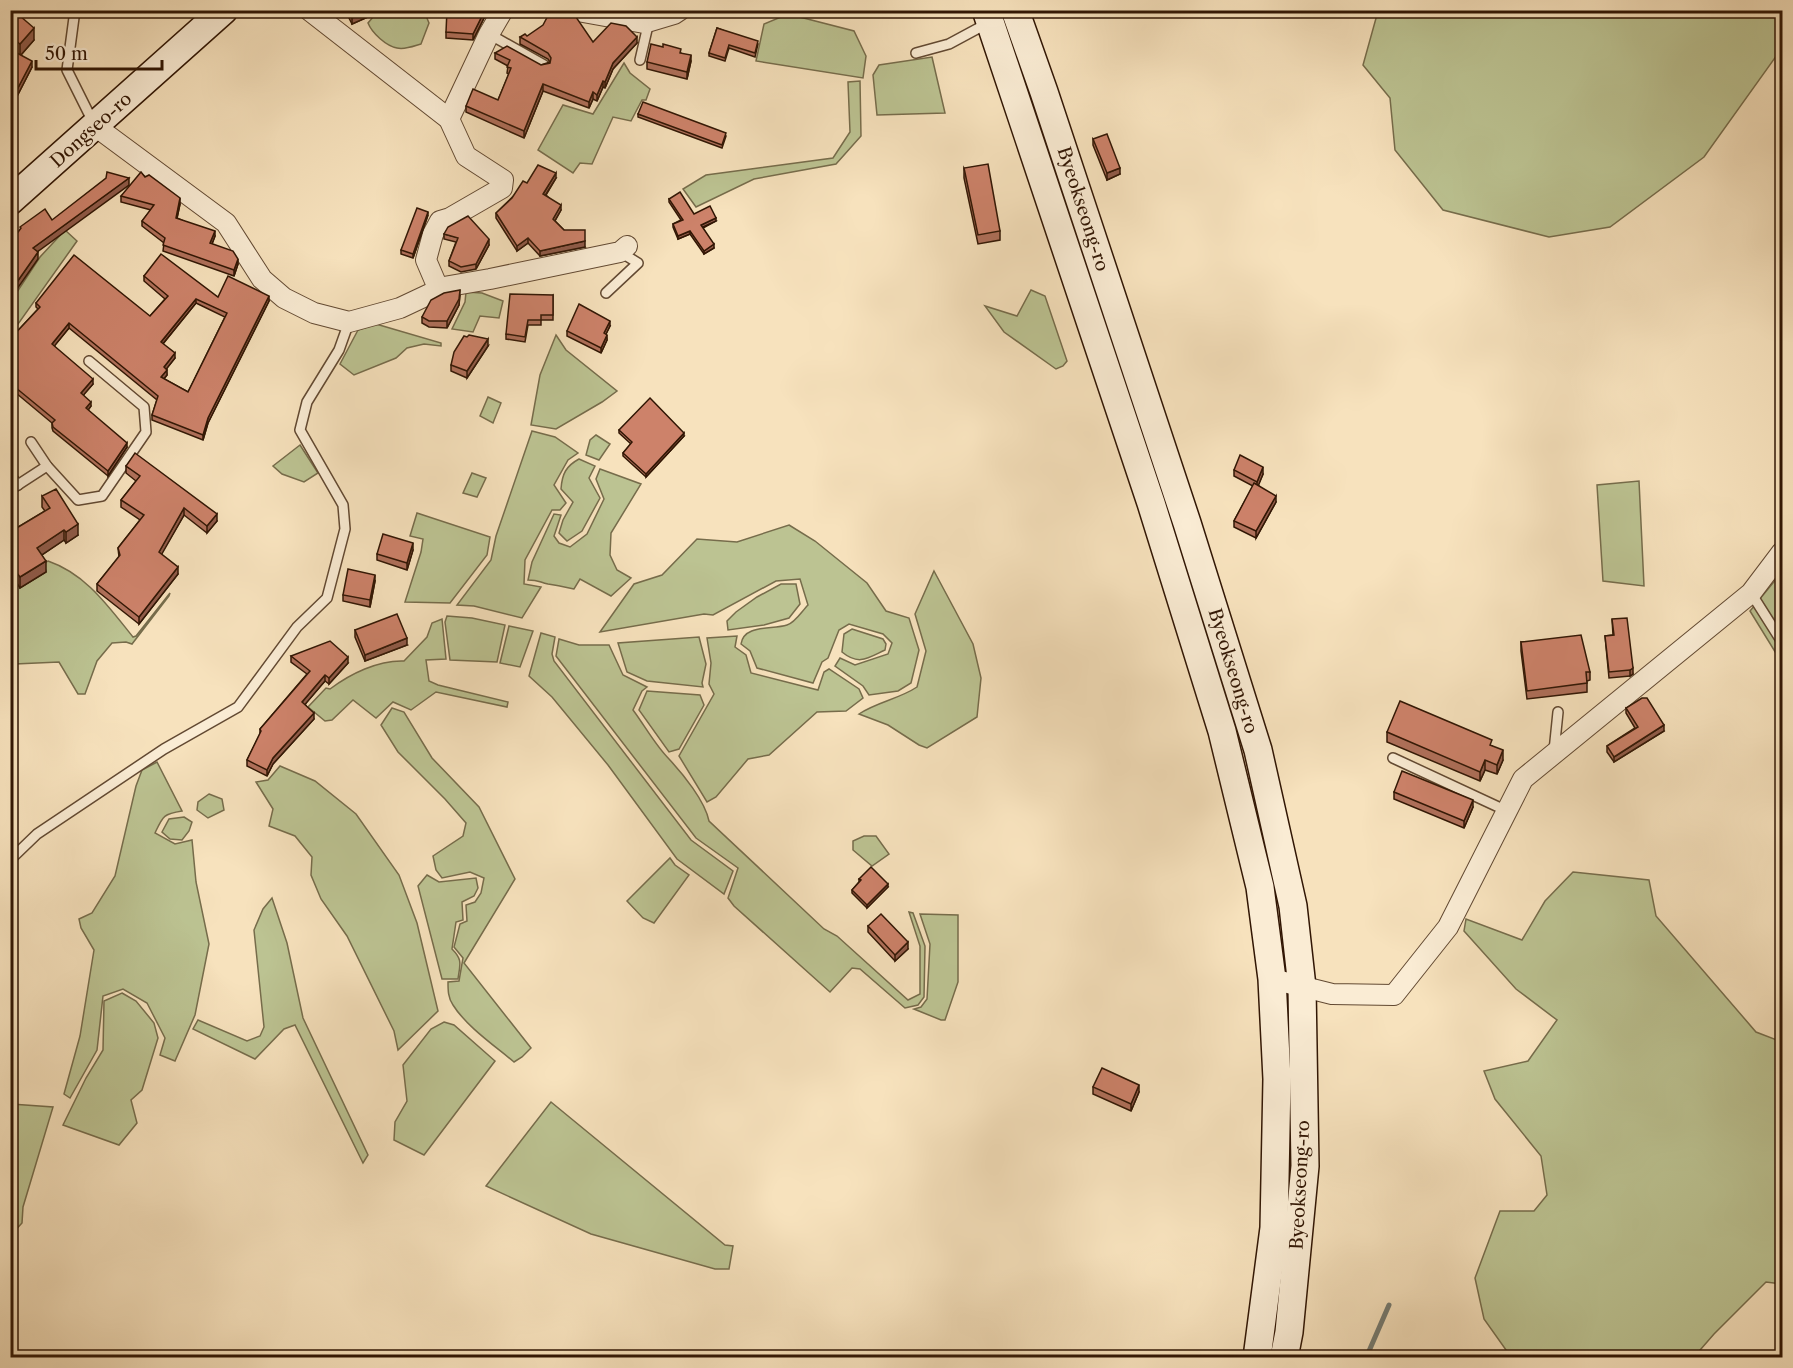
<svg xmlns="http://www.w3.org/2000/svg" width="1793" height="1368" font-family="'Libre Caslon Text',serif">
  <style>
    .green { fill: #bcc392; stroke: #766c4b; stroke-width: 1.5 }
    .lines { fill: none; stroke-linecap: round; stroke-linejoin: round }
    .stream { stroke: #747a71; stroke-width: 5 }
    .service-casing { stroke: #624932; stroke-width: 12 }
    .minor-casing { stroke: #624932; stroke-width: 22 }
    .secondary-casing { stroke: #311604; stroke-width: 30 }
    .service { stroke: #faecd4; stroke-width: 9 }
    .minor { stroke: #faecd4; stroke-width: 20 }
    .secondary { stroke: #faecd4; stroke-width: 27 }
    .wall { fill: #b0705b; stroke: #311604; stroke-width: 1.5; fill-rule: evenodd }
    .shaded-wall { fill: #905b4a; stroke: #311604; stroke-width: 1.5 }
    .building { fill: #cd826a; stroke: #311604; stroke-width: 1.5; fill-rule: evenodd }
    .labels { text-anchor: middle; stroke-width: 4.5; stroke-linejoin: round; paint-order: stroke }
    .street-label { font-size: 18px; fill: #311604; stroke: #faecd4 }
  </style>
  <rect width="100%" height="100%" fill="#f7e2bd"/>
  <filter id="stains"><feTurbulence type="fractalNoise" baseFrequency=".00333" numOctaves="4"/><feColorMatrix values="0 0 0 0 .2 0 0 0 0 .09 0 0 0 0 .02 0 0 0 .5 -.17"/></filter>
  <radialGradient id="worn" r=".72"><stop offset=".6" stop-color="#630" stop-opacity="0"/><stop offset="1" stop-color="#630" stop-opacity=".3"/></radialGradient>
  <!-- green -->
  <g class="green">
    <path d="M371,11H424L429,23L421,44C414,46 405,50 397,48C386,46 372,33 368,23L374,16Z"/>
    <path d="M1378,11H1782V48L1704,157L1610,227L1549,237L1443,210L1395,150L1390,98L1363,65Z"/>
    <path d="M788,14L854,31L866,56L863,78L756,61L764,24Z"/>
    <path d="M932,57L945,113L877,115L873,75L879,65Z"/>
    <path d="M624,63L630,73L650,89L646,100H642L631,121L613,117L592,164L580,163L573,173L538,150L563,105L593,114Z"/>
    <path d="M860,81L861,136L836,164L754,179L696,207L683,189L706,175L833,158L850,132L848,82Z"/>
    <path d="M65,230L77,241L11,334V301L40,257Z"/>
    <path d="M1031,290L1045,296L1067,361L1063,366L1056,369L1004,332L985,306L1017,316Z"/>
    <path d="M466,292L482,293L503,301L499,318L480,316L473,332L452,329L465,302Z"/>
    <path d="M376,324L441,343V346L424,344L407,348L396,358L354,375L340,364L358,330Z"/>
    <path d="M556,335L566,350L617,391L602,402L556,429L531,425L540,375Z"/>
    <path d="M488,397L501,403L493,423L480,416Z"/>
    <path d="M532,431L555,437L578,453L568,460L554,485L566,503L560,510H552L525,560L524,584L541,587L522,618L474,606L457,605L491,560L496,536Z"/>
    <path d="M596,435L610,444L599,460L586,455L590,440Z"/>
    <path d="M300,445L318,473L304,482L282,474L273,466Z"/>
    <path d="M579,459L595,466L589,478L600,498L582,531L567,541L559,533L563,520L573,502L561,489C562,474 566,466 579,459Z"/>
    <path d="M600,469L641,484L611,533L610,555L617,570L631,578L611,596L580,579L574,589C565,587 556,585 548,584C539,582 539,580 528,580L532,562L554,514L561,515L554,536L559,543L570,547L587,534L604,499L596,479Z"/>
    <path d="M472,473L486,478L477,497L463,493Z"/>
    <path d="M1639,481L1644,586L1603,581L1597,485Z"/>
    <path d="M417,513L490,537L487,555L450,603L405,602L421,552L423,539L410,536Z"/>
    <path d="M789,525L815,541L867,583L886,611L909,618L919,650L911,683L898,691L869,695L863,686L835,666L840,658L855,665L888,654L892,643L883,634L849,624L839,630L828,658L822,662L813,683L757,668L750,651L741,644C744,624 772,630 787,625C795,623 802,611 808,605L800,579L776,581L713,615L704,614L600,632L634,584L662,575L697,539L737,542Z"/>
    <path d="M48,561C86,574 108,606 133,637L136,636L170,593L169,596L132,644L126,642L112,643L97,661L85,694H78L59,662L15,664L11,674V587Z"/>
    <path d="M934,571L973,644L981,678L977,717L927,748L919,745L888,725L859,714C877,702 899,699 917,687L926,651L915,614Z"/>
    <path d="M1782,572V663L1750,611Z"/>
    <path d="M781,584H796L800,604L789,618L764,625L728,630L727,621L736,612L757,597Z"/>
    <path d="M447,616L472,618L505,625L497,662L450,660L445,622Z"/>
    <path d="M442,619L446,659L426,660L429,681L438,685L508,702L507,707L436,692L411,710L393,702L376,718L353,700L332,720L325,721L308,707L326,688L330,689C350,674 378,660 404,661L427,637L432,623Z"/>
    <path d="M509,626L533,631L520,667L500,663Z"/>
    <path d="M852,629L883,639L886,644L885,650C868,658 859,666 842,652L844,634Z"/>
    <path d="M541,633L555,637L552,654L554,661L691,840L733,871L724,894L677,859L608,765L552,697L529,676Z"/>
    <path d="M737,636L735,647L746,655L751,673L818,690L824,672L829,669L859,689L863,698L846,711L817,712L769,755L748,759L716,797L707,802L679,756L714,694L709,684L711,663L707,638Z"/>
    <path d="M699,637L706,664L702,683L703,687L647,681L627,672L618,643Z"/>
    <path d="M559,639L579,645H609L623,675L647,687L642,691L633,710C645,726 655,745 669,759C683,774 705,801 709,821L824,929L837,936L908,1000L920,994V946L909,912L913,913L925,946L924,997L918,1005L905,1008L860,969L852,968L830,992L734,906L728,898L738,868L696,838L556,656Z"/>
    <path d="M647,691L700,695L704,705L679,749L669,752L639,710Z"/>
    <path d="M392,708L404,712L432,758L479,807L515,879L464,963L531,1048L522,1057L514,1062C495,1046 466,1026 453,1005C448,998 448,990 448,982L459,981L463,958L454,947L460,924L467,921L466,905L475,902L481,893L484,878L470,872L442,878L436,870L433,856L463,836L466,823L445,799L398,752L381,725Z"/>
    <path d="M157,762L182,811C163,814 163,816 155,833L175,844L192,840L196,882L209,944L195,1015L175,1061L160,1055L165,1038L147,1003L123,989L103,996L97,1050L70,1098L64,1094L80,1036L94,950L81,928L79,919L92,913L115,876L136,786L142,770Z"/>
    <path d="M280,766L315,781L356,814L399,875L417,923L438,1011L398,1050L394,1031L347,936L321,899L311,875L312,857L295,836L269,826L273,809L256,782L268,780Z"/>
    <path d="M209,794L222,799L224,810L208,818L197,810L198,802Z"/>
    <path d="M184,817L192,822L189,831L182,840L170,839L162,832L169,819Z"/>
    <path d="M864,836H876L889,854L872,866L853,850V841Z"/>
    <path d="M670,858L675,865L689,875L654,923L643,918L627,901Z"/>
    <path d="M1573,872L1649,880L1656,916L1756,1032L1782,1042V1284L1766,1282L1714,1334L1694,1357H1511L1484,1319L1475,1278L1500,1211H1534L1547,1195L1541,1156L1495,1099L1484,1071L1528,1061L1557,1020L1516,989L1464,931L1466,919L1522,940L1545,901Z"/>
    <path d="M427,875L439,882L476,878L478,888L474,896L462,902L463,920L456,922L452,949C463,960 460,964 458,979H442L418,886Z"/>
    <path d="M272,898L287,943L303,1018L368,1155L363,1163L295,1025L284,1029L255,1059L193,1029L198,1020L247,1041L260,1036L264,1027L254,930L263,909Z"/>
    <path d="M920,914L958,915V982L945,1020H941L914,1009L921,1007L927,999L930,944Z"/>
    <path d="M122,993L136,1001L154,1023L158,1038L142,1090L131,1100L137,1123L119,1145L63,1125L86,1078L103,1050L104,1001Z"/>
    <path d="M444,1022L454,1025L495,1061L424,1155L394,1140L395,1122L407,1101L403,1065L431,1029Z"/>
    <path d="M551,1102L725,1245L733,1246L729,1269H715L591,1234L486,1186Z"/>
    <path d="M11,1104L53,1107L23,1207L22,1223L11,1235Z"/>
  </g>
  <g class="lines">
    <!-- stream -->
    <path class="stream" d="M1366,1358L1389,1305"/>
    <defs>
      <g id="service">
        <path d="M75,10L67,70L94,124"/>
        <path d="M489,34L544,65"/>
        <path d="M916,53L949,44L988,23"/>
        <path d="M640,60L649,21"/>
        <path d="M606,293L638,263L620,252"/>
        <path d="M31,442L47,466L78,500L102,496L146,432L144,407L89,361"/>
        <path d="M10,475L18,485"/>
        <path d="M10,490L47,466"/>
        <path d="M1751,593L1782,642"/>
        <path d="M1554,751L1558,712"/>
        <path d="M1393,758L1507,811"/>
        <path d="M10,860L37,834L164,749L238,707L297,627L327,598L345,529L343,505L300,430L307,402L339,350L349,322"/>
      </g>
      <g id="minor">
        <path d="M309,10L449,119L466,156L503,180L502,188L450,218L440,221L433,234L426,260L438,288"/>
        <path d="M572,10L644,23L674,14L680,10"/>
        <path d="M449,119L489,34L503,10"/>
        <path d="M95,126L226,223L262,279L284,298L314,313L349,322L400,308L434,292L438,288L490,279L620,252L627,246"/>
        <path d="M1272,979L1332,994L1394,995L1448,927L1523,779L1751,593L1782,552"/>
      </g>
      <g id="secondary">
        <path d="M986,10L1151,503L1222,731L1260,887L1272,979L1277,1079L1274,1228L1257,1358"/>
        <path d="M1015,10L1044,92L1187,523L1258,750L1293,906L1302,987L1305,1166L1289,1332L1284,1358"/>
        <path d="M10,201L224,10"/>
      </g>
    </defs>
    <!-- service casing -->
    <use href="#service" class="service-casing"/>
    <!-- minor casing -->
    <use href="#minor" class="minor-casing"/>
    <!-- secondary casing -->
    <use href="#secondary" class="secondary-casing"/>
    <!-- service -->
    <use href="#service" class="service"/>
    <!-- minor -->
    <use href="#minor" class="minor"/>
    <!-- secondary -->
    <use href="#secondary" class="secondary"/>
  </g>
  <!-- wall -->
  <g class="wall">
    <path d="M10,10L34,40L21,55L32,67L10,110V66L17,54L10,49Z"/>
    <path d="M345,10H370V16L352,24Z"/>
    <path d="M484,18L473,40L446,38V32Z"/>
    <path d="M717,28L758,44L755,57L729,48L725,61L709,56V53Z"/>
    <path d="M527,36L593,42L637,43L613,69L605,88L603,87L597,101L593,99L589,108L543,91L524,138L466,112V106L498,100L509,74L507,73L508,66L495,59V53L541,65L550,62L548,59L520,44V37Z"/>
    <path d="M681,53L691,61L687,79L647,69V62Z"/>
    <path d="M638,114L726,136L722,148L638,117Z"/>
    <path d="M1093,139L1120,174L1107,180L1093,145Z"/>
    <path d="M964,168L1000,231V240L978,244L964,178Z"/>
    <path d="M145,177L180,204L177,218L215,236L212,244L238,264L234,276L163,251L164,243L142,226V221L151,210L121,202V196Z"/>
    <path d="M556,178L546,195L561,210L555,221L564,230L585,247L540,256L528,243L517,251L496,218V213L527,183Z"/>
    <path d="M669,199L694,214L716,221L703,228L714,248L704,254L690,234L678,239L673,227V224L681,220L669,202Z"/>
    <path d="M428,215L413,258L401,254V250Z"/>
    <path d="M444,234L489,245L476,269L461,272L449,266V261L456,242L444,239Z"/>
    <path d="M144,276L218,297L269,301L208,423L203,440L152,420V415L157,400L69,328L54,346L93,384L83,395L91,406L88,410L127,447L108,476L53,431L52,428V423L10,388V339L38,309L36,307V303L150,316L165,299L144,281ZM196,303L225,317L188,392L164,379L167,375L166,369L175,358L163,344Z"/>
    <path d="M553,295V320H541V325H528L525,342L506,339V334Z"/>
    <path d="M460,296L459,305L447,328L429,327L422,323V317Z"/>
    <path d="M610,326L606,334L607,340L601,353L567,336V331Z"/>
    <path d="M488,346L467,378L451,371V365Z"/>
    <path d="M619,430L684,436L646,477L623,456V453L631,444L619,433Z"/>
    <path d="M126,466L217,521L207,533L184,515L161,554L178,574L139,624L97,591V584L119,557L118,548L140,520L121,507V500L136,481L126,473Z"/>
    <path d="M1234,470L1263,474L1258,485L1276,502L1256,538L1234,527V521L1253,486L1234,476Z"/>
    <path d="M42,496L78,535L66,543L64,540L42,555L46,572L20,588L11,574L10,532L45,511L42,507Z"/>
    <path d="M413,550L407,570L377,560V554Z"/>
    <path d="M375,581L370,607L343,601V595Z"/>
    <path d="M1612,619L1633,674L1630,676L1609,678L1605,636L1613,635Z"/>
    <path d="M355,630L407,645L365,661L355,637Z"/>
    <path d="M1521,642L1590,672V680L1587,681V692L1527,699L1521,651Z"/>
    <path d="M291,656L348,663L329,684L325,681L305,704L314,719L273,764L267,776L247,766V760L260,734V729L307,674L291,662Z"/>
    <path d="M1626,708L1664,731L1614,762L1607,752V746L1635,728L1626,713Z"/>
    <path d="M1387,732L1492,746L1503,760L1497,774L1485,770L1480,781L1387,742Z"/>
    <path d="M1394,792L1473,807L1464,828L1394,799Z"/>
    <path d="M859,879L888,887L867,908L852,893V890L859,882Z"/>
    <path d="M868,926L908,949L895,961L868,932Z"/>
    <path d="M1093,1087L1139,1092L1131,1111L1093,1094Z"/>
  </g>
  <!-- shaded-wall -->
  <g class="shaded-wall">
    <path d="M367,10H370V16L352,24V18Z"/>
    <path d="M484,12V18L473,40V34Z"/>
    <path d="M34,28V40L20,56V44Z"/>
    <path d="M637,37V43L613,69L605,88V82L613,63Z"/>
    <path d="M691,55V61L687,79V72Z"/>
    <path d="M32,61V67L10,110V103Z"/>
    <path d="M603,81V87L597,101V95Z"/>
    <path d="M543,84V91L524,138V131Z"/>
    <path d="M593,92V99L589,108V102Z"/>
    <path d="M1120,168V174L1107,180V173Z"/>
    <path d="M556,173V178L543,199V194Z"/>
    <path d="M129,178V185L33,255V248Z"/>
    <path d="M180,198V204L176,223V218Z"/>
    <path d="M561,205V210L553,224V219Z"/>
    <path d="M428,212V215L413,258V254Z"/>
    <path d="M716,218V221L701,228V225Z"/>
    <path d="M215,231V236L210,249V243Z"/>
    <path d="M690,231V234L678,239V236Z"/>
    <path d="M528,238V243L517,251V246Z"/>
    <path d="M489,239V245L476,269V264Z"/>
    <path d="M585,241V247L540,256V251Z"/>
    <path d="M714,244V248L704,254V251Z"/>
    <path d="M38,252V259L10,299V292Z"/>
    <path d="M238,259V264L234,276V270Z"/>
    <path d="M460,290L459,305L447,328V321Z"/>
    <path d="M269,296V301L208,423L203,440V435L208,418Z"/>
    <path d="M196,299V303L161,346V342Z"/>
    <path d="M610,321V326L604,338V333Z"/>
    <path d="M69,323V328L52,349V344Z"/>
    <path d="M607,335V340L601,353V348Z"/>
    <path d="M488,339V346L467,378V371Z"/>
    <path d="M175,353V358L164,372V367Z"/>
    <path d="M167,370V375L161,382V377Z"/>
    <path d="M93,379V384L81,398V393Z"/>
    <path d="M91,402V406L86,413V408Z"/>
    <path d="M684,433V436L646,477V474Z"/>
    <path d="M127,443V447L108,476V471Z"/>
    <path d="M1263,467V474L1257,489V482Z"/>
    <path d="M1276,496V502L1256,538V531Z"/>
    <path d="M184,508V515L159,559V552Z"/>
    <path d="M217,514V521L207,533V526Z"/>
    <path d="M78,524V535L66,543V532Z"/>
    <path d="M64,530V540L37,558V548Z"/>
    <path d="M413,543V550L407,570V563Z"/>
    <path d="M46,561V572L20,588V577Z"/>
    <path d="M178,567V574L139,624V617Z"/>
    <path d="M375,575V581L370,607V600Z"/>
    <path d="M407,638V645L365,661V655Z"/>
    <path d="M348,657V663L329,684V678Z"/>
    <path d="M1633,668V674L1630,676V670Z"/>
    <path d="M325,675V681L302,708V702Z"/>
    <path d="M314,713V719L273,764L267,776V770L273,758Z"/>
    <path d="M1664,725V731L1614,762V757Z"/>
    <path d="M1503,750V760L1497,774V765Z"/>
    <path d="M1485,760V770L1480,781V772Z"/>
    <path d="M1473,800V807L1464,828V821Z"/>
    <path d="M888,884V887L867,908V905Z"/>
    <path d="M908,942V949L895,961V955Z"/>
    <path d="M1139,1085V1092L1131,1111V1104Z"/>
  </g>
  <!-- building -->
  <g class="building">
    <path d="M10,10H13L34,28L20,44L10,36Z"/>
    <path d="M348,10H367L352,18Z"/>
    <path d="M447,10H467L484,12L473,34L446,32Z"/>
    <path d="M551,10H558L576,17L593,42L611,23L626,26L637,37L613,63L605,82L603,81L597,95L593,92L589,102L543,84L524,131L466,106L473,89L498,100L511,68L507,67L510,60L495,53L507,46L541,65L550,63L551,58L548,53L520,37L525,34L527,36L543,25Z"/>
    <path d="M717,28L758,41L755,53L729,45L725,58L709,53Z"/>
    <path d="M651,44L663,47V44L681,49L680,53L691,55L687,72L647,62Z"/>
    <path d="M17,53L32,61L10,103V66Z"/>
    <path d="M643,102L726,133L722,145L638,114Z"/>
    <path d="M1107,134L1120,168L1107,173L1093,139Z"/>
    <path d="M988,164L1000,231L978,235L964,168Z"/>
    <path d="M538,165L556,173L543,194L561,205L553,219L564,230H585V241L540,251L528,238L517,246L496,213L512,198L523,181L527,183Z"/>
    <path d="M107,172L129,178L33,248L38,252L10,292V243L21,228L20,227L45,209L52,220L106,178Z"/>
    <path d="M141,172L145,177L149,175L180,198L176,218L215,231L210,243L233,251L238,259L234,270L163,245L165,238L142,221L154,205L121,196Z"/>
    <path d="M680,192L694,214L710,206L716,218L701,225L714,244L704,251L690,231L678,236L673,224L683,220L669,199Z"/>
    <path d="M417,208L428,212L413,254L401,250Z"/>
    <path d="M468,216L489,239L476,264L461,267L449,261L458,238L444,234L448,227Z"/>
    <path d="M161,254L218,297L228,276L269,296L208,418L203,435L152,415L158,396L69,323L52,344L93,379L81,393L91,402L86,408L127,443L108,471L53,427L52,423L55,420L10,383V339L40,307L36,303L74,255L150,316L168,296L144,276ZM196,299L227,313L188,392L161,377L167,370L164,367L175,353L161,342Z"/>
    <path d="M460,290L459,299L447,321H429L422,317L431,300L444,293Z"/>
    <path d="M510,294L553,295V315H541V320H528L525,337L506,334Z"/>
    <path d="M579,304L610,321L604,333L607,335L601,348L567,331Z"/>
    <path d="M469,335L488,339L467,371L451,365L454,352L464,336L467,337Z"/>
    <path d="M650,398L684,433L646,474L623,453L632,442L619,430Z"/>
    <path d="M135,453L217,514L207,526L184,508L159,552L178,567L139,617L97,584L120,555L118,548L144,515L121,500L140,476L126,466Z"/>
    <path d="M1240,455L1263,467L1257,482L1234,470Z"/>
    <path d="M1254,483L1276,496L1256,531L1234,521Z"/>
    <path d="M56,489L78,524L66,532L64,530L37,548L46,561L20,577L10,564V532L50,508L42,496Z"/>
    <path d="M383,534L413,543L407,563L377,554Z"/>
    <path d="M348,569L375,575L370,600L343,595Z"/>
    <path d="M397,614L407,638L365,655L355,630Z"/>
    <path d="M1627,618L1633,668L1630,670L1609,672L1605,636L1614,635L1612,619Z"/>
    <path d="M1581,635L1590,672H1586L1587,683L1527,691L1521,642Z"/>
    <path d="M330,641L348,657L329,678L325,675L302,702L314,713L273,758L267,770L247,760L261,731L260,729L310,671L291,656Z"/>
    <path d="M1642,698H1647L1664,725L1614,757L1607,746L1638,727L1626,708Z"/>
    <path d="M1400,701L1492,740L1490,745L1503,750L1497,765L1485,760L1480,772L1387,732Z"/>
    <path d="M1402,771L1473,800L1464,821L1394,792Z"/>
    <path d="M871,867L888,884L867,905L852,890L861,880L859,879Z"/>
    <path d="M881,914L908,942L895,955L868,926Z"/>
    <path d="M1102,1068L1139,1085L1131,1104L1093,1087Z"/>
  </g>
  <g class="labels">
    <!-- street labels -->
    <g class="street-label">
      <text transform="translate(91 130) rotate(-42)" y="6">Dongseo-ro</text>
      <text transform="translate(1083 209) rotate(72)" y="6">Byeokseong-ro</text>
      <text transform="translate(1233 671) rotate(73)" y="6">Byeokseong-ro</text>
      <text transform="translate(1300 1185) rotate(-87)" y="6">Byeokseong-ro</text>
    </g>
  </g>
  <!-- margin -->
  <rect width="1793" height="1368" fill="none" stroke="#f7e2bd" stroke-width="36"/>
  <rect x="12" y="12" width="1769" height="1344" fill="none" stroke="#311604" stroke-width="3"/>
  <rect x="18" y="18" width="1757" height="1332" fill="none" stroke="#311604" stroke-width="1.5"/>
  <!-- scale -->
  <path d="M36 60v9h126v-9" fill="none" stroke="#311604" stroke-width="3"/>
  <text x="45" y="60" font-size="18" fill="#311604" stroke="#faecd4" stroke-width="4.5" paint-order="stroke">50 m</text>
  <rect width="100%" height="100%" filter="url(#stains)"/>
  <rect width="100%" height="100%" fill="url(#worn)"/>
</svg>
